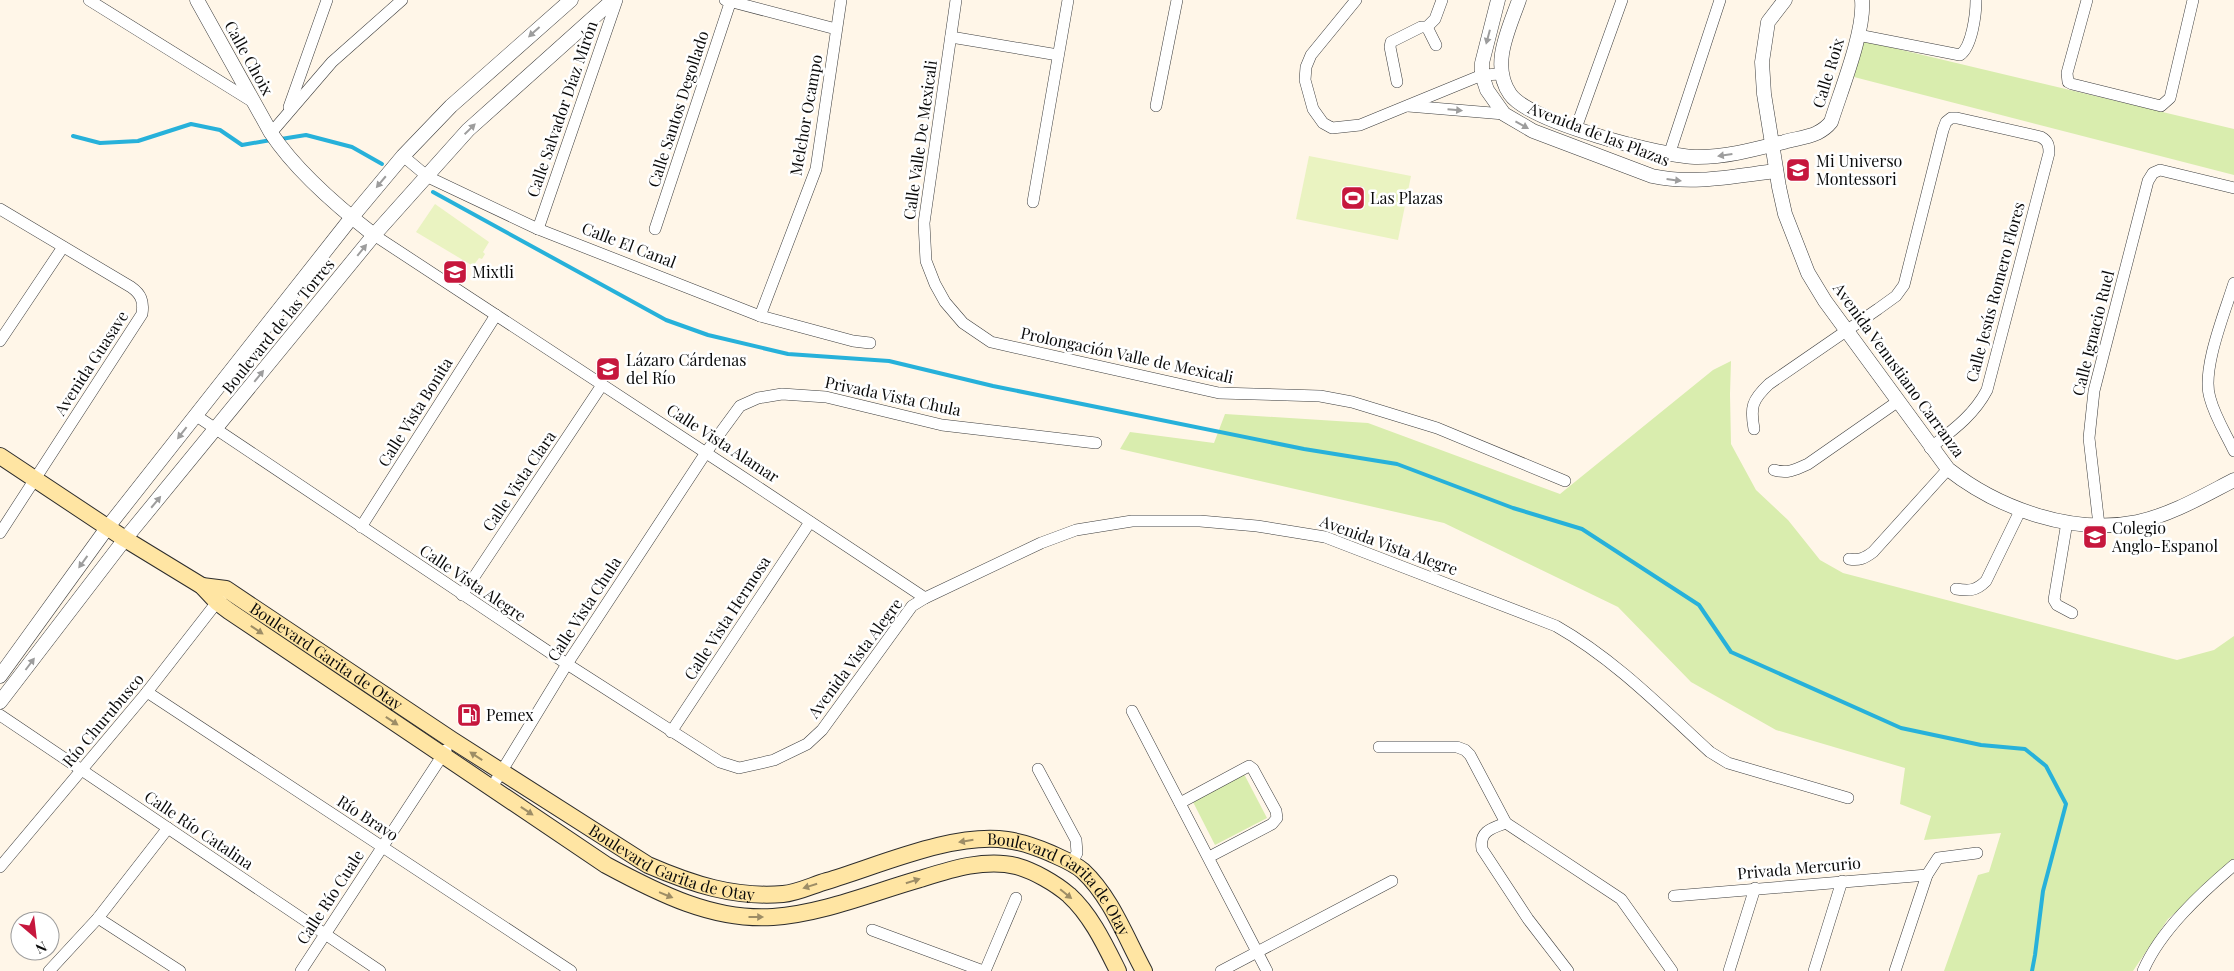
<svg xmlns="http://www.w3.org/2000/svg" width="2234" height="971" font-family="'Playfair Display',serif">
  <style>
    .green { fill: #d9edae }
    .pitch { fill: #eaf3c1 }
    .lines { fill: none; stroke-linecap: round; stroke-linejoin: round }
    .stream { stroke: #27b1da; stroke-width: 4 }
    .minor-casing { stroke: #3d3d3d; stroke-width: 12 }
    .tertiary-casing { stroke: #3d3d3d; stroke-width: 15 }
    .secondary-casing { stroke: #2c2c2c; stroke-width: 18 }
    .minor { stroke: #fff; stroke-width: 11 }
    .tertiary { stroke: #fff; stroke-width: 14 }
    .secondary { stroke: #ffe5a3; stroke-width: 16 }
    .oneway { fill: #9d9d9d }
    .oneway2 { fill: #9d8d66 }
    .labels { text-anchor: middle; stroke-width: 5; stroke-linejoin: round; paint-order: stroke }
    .street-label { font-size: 16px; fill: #0a0a0a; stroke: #fff }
    .poi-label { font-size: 16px; fill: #0a0a0a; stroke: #fff; text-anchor: start }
  </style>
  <rect width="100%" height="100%" fill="#fff6e8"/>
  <!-- green -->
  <g class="green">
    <path d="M1864,41L2234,129V175L1854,77Z"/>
    <path d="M1731,361L1730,394L1731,444L1756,490L1788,520L1820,560L1843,573L2177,660L2214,650L2234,636V862L2168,919L2133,971H1944L1978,875L1989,872L2001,833L1924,840L1931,816L1900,804L1905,768L1776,730L1691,682L1618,607L1444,523L1120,449L1130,432L1214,443L1225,414L1368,423L1560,494L1713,370Z"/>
    <path d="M1244,774L1267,818L1215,845L1193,802Z"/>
  </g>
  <!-- pitch -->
  <g class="pitch">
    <path d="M1309,156L1411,176L1398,240L1296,219Z"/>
    <path d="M435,204L489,242L483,252L485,254L482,259L479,258L473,266L416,232Z"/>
  </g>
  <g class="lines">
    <!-- stream -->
    <g class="stream">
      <path d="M73,136L100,143L138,141L191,124L220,130L242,145L271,140"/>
      <path d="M281,139L306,135L352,147L382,164"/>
      <path d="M433,192L666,320L708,335L788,354L889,361L993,386L1304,449L1397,464L1513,508L1582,529L1699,605L1731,652L1901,728L1981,745L2025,749L2046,766L2066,804L2043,891L2035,955L2032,971"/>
    </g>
    <defs>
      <g id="minor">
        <path d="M89,0L253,102"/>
        <path d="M725,0L836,29"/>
        <path d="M956,0L924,223L926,261L935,284L945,302L963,323L991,342L1219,393L1320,396L1352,402L1437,428L1565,481"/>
        <path d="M1356,0L1311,55L1306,67L1305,80L1313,109L1323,123L1332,128L1360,125L1482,75L1502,74"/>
        <path d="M2087,0L2067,73L2068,82L2072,84L2161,106L2170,98L2193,0"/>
        <path d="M1427,27L1436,45"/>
        <path d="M1858,35L1960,55C1972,47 1976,14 1976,0"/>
        <path d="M951,37L1058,55"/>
        <path d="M1397,82L1390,47L1391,42L1421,27H1427L1435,19L1442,0"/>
        <path d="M1156,106L1177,0"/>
        <path d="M1408,106L1504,114"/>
        <path d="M289,107L327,0"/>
        <path d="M1576,128L1622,0"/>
        <path d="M271,133L332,62L402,0"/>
        <path d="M1669,155L1720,0"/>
        <path d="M403,156L428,177L538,229L760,316L853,341L870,343"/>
        <path d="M1033,202L1068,0"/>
        <path d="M0,209L131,287C141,294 144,301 142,314L0,533"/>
        <path d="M538,229L617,0"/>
        <path d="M655,229L731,0"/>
        <path d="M374,235C558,355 742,476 925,598"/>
        <path d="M2234,283C2225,312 2201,370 2210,398C2215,417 2226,434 2234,451"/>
        <path d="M760,316L816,169L841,0"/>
        <path d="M0,341L63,247"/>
        <path d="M195,415L567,664L720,762L739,768L774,760L807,744L822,730L912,606L925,598L1041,543L1076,530L1132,521H1200L1257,526L1325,537L1556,626C1614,659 1661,707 1710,752L1728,763L1848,798"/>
        <path d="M1754,429C1750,407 1752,400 1769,384L1878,309L1896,296L1904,285L1943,130L1946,122L1951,118H1957L2041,137C2048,141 2049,145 2049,153L1987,390C1974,415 1953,430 1930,448"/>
        <path d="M1774,470C1787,474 1795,470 1808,464L1897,402"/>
        <path d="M2067,522L2054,600L2057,605L2072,613"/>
        <path d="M2099,525L2089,438L2094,391L2148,181L2153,173L2160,170L2234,188"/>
        <path d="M361,527L496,315"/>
        <path d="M1849,559C1859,561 1865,558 1873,552L1948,469"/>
        <path d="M1956,589C1969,591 1976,591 1986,581L2020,511"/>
        <path d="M462,595L602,385"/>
        <path d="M147,692L571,971"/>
        <path d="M1132,711L1267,971"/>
        <path d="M0,715L380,971"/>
        <path d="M671,732L810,522"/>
        <path d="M1379,747H1457L1465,750L1470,755L1506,823L1621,899L1672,971"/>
        <path d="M1038,769L1076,840L1077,853L1071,864"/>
        <path d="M492,787L567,664L707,451L740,406L758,398L782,394L826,397L942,425L1096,443"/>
        <path d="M1180,803L1249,766L1253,769L1276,811L1277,818L1272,824L1209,857"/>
        <path d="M1506,823C1492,828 1479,831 1482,849L1528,919L1568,971"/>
        <path d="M0,867L147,692L221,597"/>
        <path d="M1674,896L1927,875"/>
        <path d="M98,918L180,971"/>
        <path d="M872,930L983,971"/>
        <path d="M49,971L98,918L168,828"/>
        <path d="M301,971L446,750"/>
        <path d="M985,971L1016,898"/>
        <path d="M1221,971L1392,881"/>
        <path d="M1729,971L1755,888"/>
        <path d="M1814,971L1842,881"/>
        <path d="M1895,971L1927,875L1938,858L1977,853"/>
        <path d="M2143,971C2160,931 2201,893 2234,865"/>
      </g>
      <g id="tertiary">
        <path d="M197,0L271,133C296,171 338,207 374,235"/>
        <path d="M1498,0L1482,63V75L1487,90L1504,114L1533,131L1652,176C1693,185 1734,176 1776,171"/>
        <path d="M1519,0C1509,29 1490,65 1510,94C1529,122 1663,157 1698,157C1727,157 1756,149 1784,142C1794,139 1806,138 1817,133C1823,130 1827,127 1831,122C1841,90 1865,31 1862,0"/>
        <path d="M1785,0L1768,22L1762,62L1764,94L1779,187L1785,214L1808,273L1825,301L1948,469C1999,509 2072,535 2137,522C2171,515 2203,496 2234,480"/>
        <path d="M0,676L107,528L352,217L403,156L451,106L571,0"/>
        <path d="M0,702L125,539L374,235L468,130L613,0"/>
      </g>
      <g id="secondary">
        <path d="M0,456L125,539L202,586L217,602L229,611L606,865C658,893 713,921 773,917C824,913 871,893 920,879C949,870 985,858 1016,866C1034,871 1055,883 1069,895C1091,915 1105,945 1118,971"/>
        <path id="s1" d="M202,586L226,589L452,740L648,865C692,884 734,898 783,894C797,893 813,885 827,881C878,866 953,832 1007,840C1022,842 1036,847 1050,853C1061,858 1074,863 1083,871C1111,897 1126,938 1144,971"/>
      </g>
    </defs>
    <!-- minor casing -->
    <use href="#minor" class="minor-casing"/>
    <!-- tertiary casing -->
    <use href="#tertiary" class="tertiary-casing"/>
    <!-- secondary casing -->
    <use href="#secondary" class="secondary-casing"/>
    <!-- minor -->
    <use href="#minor" class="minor"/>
    <!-- tertiary -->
    <use href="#tertiary" class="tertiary"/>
    <!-- secondary -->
    <use href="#secondary" class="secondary"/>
  </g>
  <!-- one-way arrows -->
  <defs><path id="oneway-solid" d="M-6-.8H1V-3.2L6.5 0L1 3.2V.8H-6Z" transform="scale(1.25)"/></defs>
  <g class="oneway">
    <use href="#oneway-solid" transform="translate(534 32) rotate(138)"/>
    <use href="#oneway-solid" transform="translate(1488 37) rotate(105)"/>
    <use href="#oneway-solid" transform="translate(1455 110) rotate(5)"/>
    <use href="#oneway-solid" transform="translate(1522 125) rotate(29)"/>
    <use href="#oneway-solid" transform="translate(470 129) rotate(-44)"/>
    <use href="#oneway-solid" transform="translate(1725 155) rotate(172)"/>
    <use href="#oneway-solid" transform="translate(1674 180) rotate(7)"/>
    <use href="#oneway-solid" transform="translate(381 182) rotate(130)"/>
    <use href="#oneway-solid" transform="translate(362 250) rotate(-51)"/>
    <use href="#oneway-solid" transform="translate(259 376) rotate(-51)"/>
    <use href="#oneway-solid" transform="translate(182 433) rotate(128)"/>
    <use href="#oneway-solid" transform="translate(156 502) rotate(-50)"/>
    <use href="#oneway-solid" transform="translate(83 562) rotate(126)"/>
    <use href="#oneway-solid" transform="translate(30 664) rotate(-53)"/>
  </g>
  <g class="oneway2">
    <use href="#oneway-solid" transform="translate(257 630) rotate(34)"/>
    <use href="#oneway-solid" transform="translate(392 721) rotate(34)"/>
    <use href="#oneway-solid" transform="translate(476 756) rotate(-147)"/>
    <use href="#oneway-solid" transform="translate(527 811) rotate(34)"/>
    <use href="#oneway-solid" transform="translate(966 841) rotate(171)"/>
    <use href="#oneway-solid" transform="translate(913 881) rotate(-17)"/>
    <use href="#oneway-solid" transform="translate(810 886) rotate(163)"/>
    <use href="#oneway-solid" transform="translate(1066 894) rotate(39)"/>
    <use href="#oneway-solid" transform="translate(666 895) rotate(22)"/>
    <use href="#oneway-solid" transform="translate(756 917)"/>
  </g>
  <!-- icons -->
  <defs>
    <symbol id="school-square" viewBox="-11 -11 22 22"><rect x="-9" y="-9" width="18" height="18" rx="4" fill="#c6173d" stroke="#fff"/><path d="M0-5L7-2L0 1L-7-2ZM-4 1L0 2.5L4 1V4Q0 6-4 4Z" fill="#fff"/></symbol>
    <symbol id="stadium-square" viewBox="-11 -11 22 22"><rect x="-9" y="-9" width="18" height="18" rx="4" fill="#c6173d" stroke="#fff"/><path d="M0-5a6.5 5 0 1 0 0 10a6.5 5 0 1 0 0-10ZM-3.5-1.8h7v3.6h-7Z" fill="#fff"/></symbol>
    <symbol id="fuel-square" viewBox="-11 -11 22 22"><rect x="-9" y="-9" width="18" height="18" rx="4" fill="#c6173d" stroke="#fff"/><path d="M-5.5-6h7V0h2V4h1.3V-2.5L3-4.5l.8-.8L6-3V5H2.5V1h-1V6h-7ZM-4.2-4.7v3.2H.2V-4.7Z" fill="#fff"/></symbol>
  </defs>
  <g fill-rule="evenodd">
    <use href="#school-square" x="1784" y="156" width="28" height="28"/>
    <use href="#stadium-square" x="1339" y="184" width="28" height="28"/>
    <use href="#school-square" x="441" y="258" width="28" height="28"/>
    <use href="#school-square" x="594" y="355" width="28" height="28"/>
    <use href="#school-square" x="2081" y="523" width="28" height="28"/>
    <use href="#fuel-square" x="455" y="701" width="28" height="28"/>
  </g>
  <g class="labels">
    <!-- street labels -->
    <g class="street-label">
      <text transform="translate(249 58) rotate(61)" y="6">Calle Choix</text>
      <text transform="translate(1828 73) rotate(-73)" y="6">Calle Roix</text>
      <text transform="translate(562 109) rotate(-71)" y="6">Calle Salvador Díaz Mirón</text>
      <text transform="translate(678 109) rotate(-72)" y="6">Calle Santos Degollado</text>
      <text transform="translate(806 115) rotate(-80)" y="6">Melchor Ocampo</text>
      <text transform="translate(1599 134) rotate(21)" y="6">Avenida de las Plazas</text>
      <text transform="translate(920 140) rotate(-82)" y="6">Calle Valle De Mexicali</text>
      <text transform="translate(629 245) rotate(21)" y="6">Calle El Canal</text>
      <text transform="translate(1995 292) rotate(-75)" y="6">Calle Jesús Romero Flores</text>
      <text transform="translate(278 326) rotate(-51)" y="6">Boulevard de las Torres</text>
      <text transform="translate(2093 333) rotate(-76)" y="6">Calle Ignacio Ruel</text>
      <text transform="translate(1127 355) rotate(12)" y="6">Prolongación Valle de Mexicali</text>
      <text transform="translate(91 363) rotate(-57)" y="6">Avenida Guasave</text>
      <text transform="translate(1899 370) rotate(54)" y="6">Avenida Venustiano Carranza</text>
      <text transform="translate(893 396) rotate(12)" y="6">Privada Vista Chula</text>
      <text transform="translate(415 412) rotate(-58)" y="6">Calle Vista Bonita</text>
      <text transform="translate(723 443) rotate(33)" y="6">Calle Vista Alamar</text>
      <text transform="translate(519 481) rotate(-56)" y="6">Calle Vista Clara</text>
      <text transform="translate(1389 545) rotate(20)" y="6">Avenida Vista Alegre</text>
      <text transform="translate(473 583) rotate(34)" y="6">Calle Vista Alegre</text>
      <text transform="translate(584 609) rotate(-57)" y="6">Calle Vista Chula</text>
      <text transform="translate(727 618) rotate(-57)" y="6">Calle Vista Hermosa</text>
      <text dy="6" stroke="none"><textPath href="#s1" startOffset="145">Boulevard Garita de Otay</textPath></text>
      <text transform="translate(855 658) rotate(-53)" y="6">Avenida Vista Alegre</text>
      <text transform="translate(103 720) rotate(-50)" y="6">Río Churubusco</text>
      <text transform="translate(368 818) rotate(33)" y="6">Río Bravo</text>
      <text transform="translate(199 830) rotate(34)" y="6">Calle Río Catalina</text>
      <text dy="6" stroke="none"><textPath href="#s1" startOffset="550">Boulevard Garita de Otay</textPath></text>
      <text transform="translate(1799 868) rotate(-5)" y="6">Privada Mercurio</text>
      <text dy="6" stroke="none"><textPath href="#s1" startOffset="970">Boulevard Garita de Otay</textPath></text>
      <text transform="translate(330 897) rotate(-57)" y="6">Calle Río Cuale</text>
    </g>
    <!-- poi labels -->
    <g class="poi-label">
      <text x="1816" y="167">Mi Universo<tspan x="1816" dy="18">Montessori</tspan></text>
      <text x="1370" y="204">Las Plazas</text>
      <text x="472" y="278">Mixtli</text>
      <text x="626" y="366">Lázaro Cárdenas<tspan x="626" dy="18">del Río</tspan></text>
      <text x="2112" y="534">Colegio<tspan x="2112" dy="18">Anglo-Espanol</tspan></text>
      <text x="486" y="721">Pemex</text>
    </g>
  </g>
  <!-- north arrow -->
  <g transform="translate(35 936) rotate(152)"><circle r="24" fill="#ffffff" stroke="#9d9d9d"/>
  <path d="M0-4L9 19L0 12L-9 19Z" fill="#c6173d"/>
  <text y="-8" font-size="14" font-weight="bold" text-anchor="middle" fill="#0a0a0a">N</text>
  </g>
</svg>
